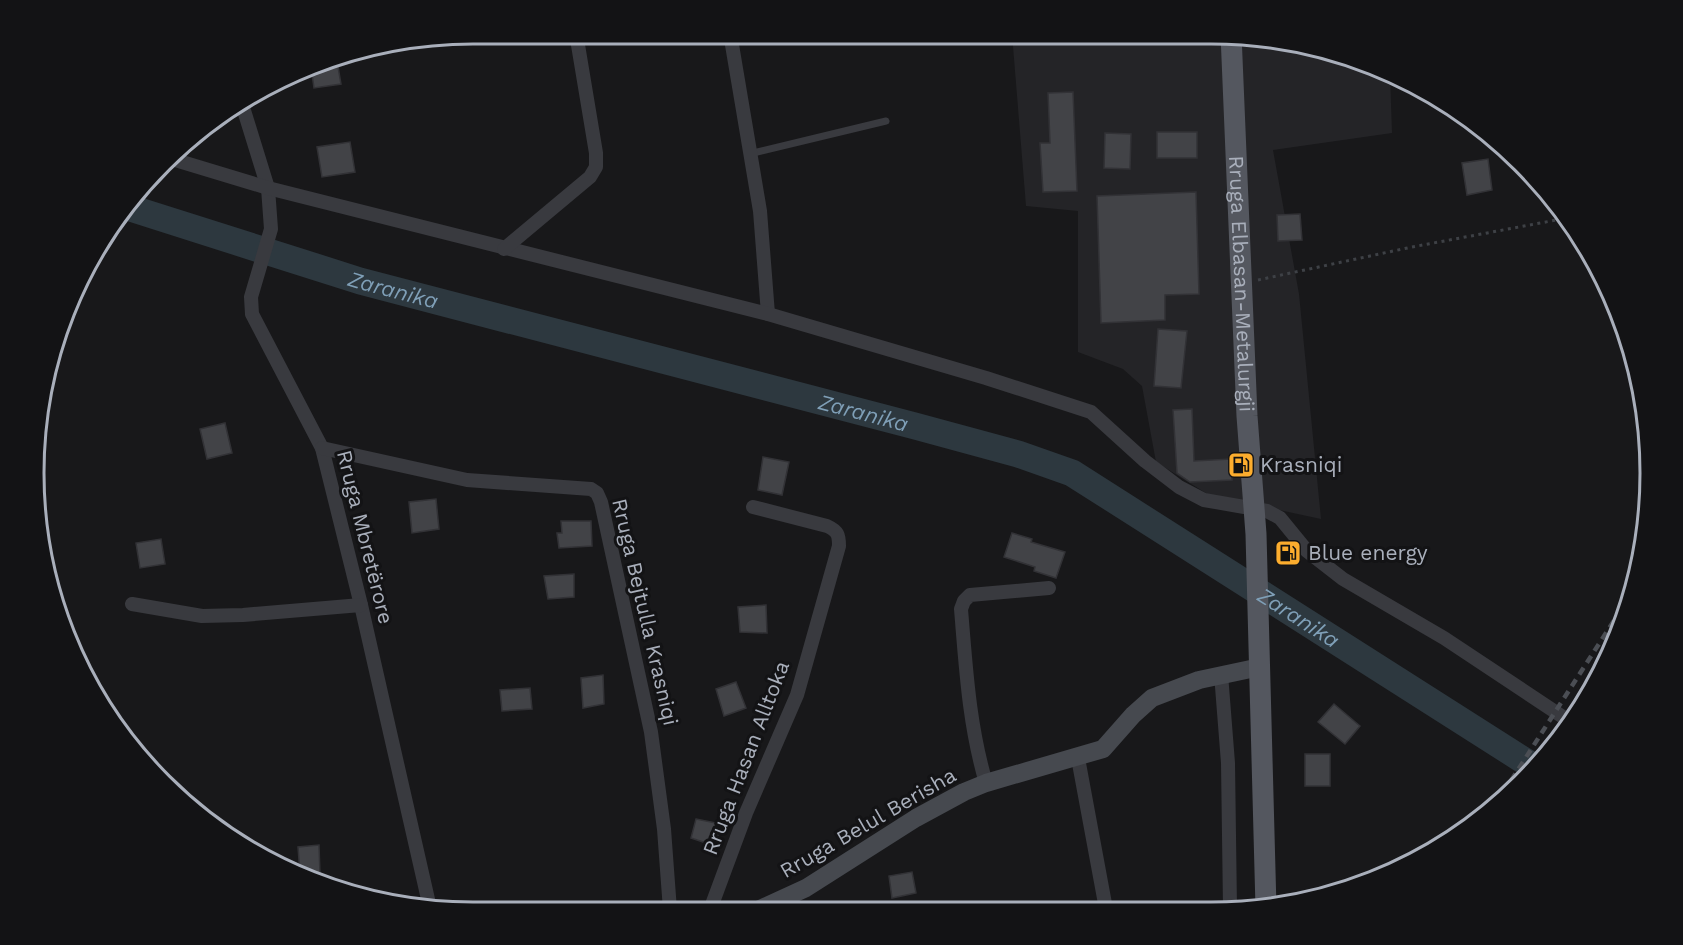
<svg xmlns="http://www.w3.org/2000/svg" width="1683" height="945" font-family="'Work Sans',sans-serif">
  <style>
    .built { fill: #242427 }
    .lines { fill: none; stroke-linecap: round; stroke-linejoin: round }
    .river { stroke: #2d383f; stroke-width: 27 }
    .building { fill: #424347; stroke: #323236; stroke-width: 1.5 }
    .path { stroke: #3e4146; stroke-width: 3; stroke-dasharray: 3 4.5; stroke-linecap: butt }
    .lane { stroke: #393a3f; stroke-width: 7 }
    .street { stroke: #393a3f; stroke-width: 14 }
    .secondary { stroke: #46494f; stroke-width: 18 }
    .primary { stroke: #54575f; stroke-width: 21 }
    .rail { stroke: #4b4e54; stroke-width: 4.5; stroke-dasharray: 8 6; stroke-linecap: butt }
    .labels { text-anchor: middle; stroke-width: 6; stroke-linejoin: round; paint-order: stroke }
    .street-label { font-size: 21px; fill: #a9afbb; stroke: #131315 }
    .poi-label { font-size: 21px; fill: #a9afbb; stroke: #131315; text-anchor: start }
    .water-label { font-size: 22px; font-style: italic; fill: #7f9fb7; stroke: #131315 }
    .rim { fill: none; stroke: #a9afbb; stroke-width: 3 }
  </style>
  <rect width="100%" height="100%" fill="#18181a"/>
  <!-- built -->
  <path class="built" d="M1012,34H1239L1351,56L1390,74L1392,133L1273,150L1299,294L1321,519L1209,495L1156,462L1142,386L1123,369L1078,352V211L1026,206Z"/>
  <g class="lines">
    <!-- river -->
    <path class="river" id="s1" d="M127,207L360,281L915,426L1018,454L1072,473L1534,767"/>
  </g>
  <!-- building -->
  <g class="building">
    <path d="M336,55L341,84L314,88L311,67Z"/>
    <path d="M1073,92L1077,191L1043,192L1040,143H1050L1048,93Z"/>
    <rect x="1157" y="132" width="40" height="26"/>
    <path d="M1105,133L1131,134L1130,169L1104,168Z"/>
    <path d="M350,142L355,172L322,177L317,147Z"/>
    <path d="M1488,159L1492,190L1467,195L1462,163Z"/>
    <path d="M1196,192L1199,294L1165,295V320L1101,323L1097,196Z"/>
    <path d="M1300,214L1302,240L1278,241L1277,215Z"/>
    <path d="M1158,329L1187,331L1181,388L1154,386Z"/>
    <path d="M1192,409L1194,461L1231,459L1232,480L1190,482L1177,473L1173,410Z"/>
    <path d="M225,423L232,453L207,459L200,429Z"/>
    <path d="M763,457L789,462L782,495L758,490Z"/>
    <path d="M436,499L439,529L412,533L409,502Z"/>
    <path d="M561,521H591L592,546L559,548L557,533H562Z"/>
    <path d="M1012,533L1032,539L1031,542L1065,552L1056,578L1034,571L1035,567L1004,557Z"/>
    <path d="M161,539L165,564L140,568L136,543Z"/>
    <path d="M574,574V597L548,599L544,576Z"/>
    <path d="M766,605L767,633L740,632L738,607Z"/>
    <path d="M603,675L604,704L583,708L581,678Z"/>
    <path d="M736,682L746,708L724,716L716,689Z"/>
    <path d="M530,688L532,709L502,711L500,690Z"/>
    <path d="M1334,704L1360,726L1345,744L1318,722Z"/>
    <rect x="1305" y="754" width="25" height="32"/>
    <path d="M696,819L721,824L715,846L691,838Z"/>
    <path d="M319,845L320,874H300L298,847Z"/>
    <path d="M912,872L916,893L892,898L889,876Z"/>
  </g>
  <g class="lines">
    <!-- path -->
    <path class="path" d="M1258,280L1412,247L1567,218"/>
    <!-- lane -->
    <path class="lane" d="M749,154L886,121"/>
    <!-- street -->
    <g class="street">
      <path d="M730,33L760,211L768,314"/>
      <path d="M242,104L268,188L271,229L251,297L252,314L322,448L361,605L430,908"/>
      <path d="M172,159L268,188L768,314L986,378L1091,412L1145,461L1179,487L1204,500L1267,511L1280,518L1307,551L1343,579L1444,638L1569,721"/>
      <path d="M504,249L590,177L596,167V153L576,33"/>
      <path d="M322,448L467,480L591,489L597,493L601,502L651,732L664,829L670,910"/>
      <path d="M132,604L202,616L243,615L361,605"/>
      <path d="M1221,674L1228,763L1230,908"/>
      <path d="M1078,758L1106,909"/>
      <path d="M986,783C969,725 966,669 961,609L964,601L970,595L1049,588"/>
      <path d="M710,910L746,813L797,695L839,546C839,535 838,531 827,526L753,507"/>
    </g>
    <!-- secondary -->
    <path class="secondary" d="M758,910L806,888L916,818L964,792L986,783L1103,749L1133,715L1152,698L1199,680L1260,667"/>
    <!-- primary -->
    <path class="primary" id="s2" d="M1231,34L1247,416L1256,534L1266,908"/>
    <!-- rail -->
    <path class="rail" d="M1496,804L1631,594"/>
  </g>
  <!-- icons -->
  <defs>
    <symbol id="fuel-square" viewBox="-11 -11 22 22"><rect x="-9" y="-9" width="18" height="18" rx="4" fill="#fcad2e" stroke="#131315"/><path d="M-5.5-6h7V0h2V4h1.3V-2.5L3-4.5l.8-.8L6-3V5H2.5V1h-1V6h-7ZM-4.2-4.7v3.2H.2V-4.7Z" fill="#111"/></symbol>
  </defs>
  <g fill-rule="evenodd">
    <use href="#fuel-square" x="1226" y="450" width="30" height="30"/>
    <use href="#fuel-square" x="1273" y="538" width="30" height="30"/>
  </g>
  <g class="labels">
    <!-- street labels -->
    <g class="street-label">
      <text dy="7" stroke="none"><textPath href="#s2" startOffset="250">Rruga Elbasan-Metalurgji</textPath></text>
      <text transform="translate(365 537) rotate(76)" y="7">Rruga Mbretërore</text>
      <text transform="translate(645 612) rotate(77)" y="7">Rruga Bejtulla Krasniqi</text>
      <text transform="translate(746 758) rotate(-69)" y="7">Rruga Hasan Alltoka</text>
      <text transform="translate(868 823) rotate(-30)" y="7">Rruga Belul Berisha</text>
    </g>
    <!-- poi labels -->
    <g class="poi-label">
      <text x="1260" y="472">Krasniqi</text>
      <text x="1308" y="560">Blue energy</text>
    </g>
    <!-- water labels -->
    <g class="water-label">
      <text dy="8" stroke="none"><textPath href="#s1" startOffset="279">Zaranika</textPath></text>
      <text dy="8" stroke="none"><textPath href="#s1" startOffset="765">Zaranika</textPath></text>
      <text dy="8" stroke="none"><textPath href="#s1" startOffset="1251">Zaranika</textPath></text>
    </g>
  </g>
  <!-- crop -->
  <path d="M0 0H1683V945H0ZM473 44H1211A429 429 0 0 1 1640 473V473A429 429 0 0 1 1211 902H473A429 429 0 0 1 44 473V473A429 429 0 0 1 473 44Z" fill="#131315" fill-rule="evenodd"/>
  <path class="rim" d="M473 44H1211A429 429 0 0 1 1640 473V473A429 429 0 0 1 1211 902H473A429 429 0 0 1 44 473V473A429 429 0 0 1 473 44Z"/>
</svg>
